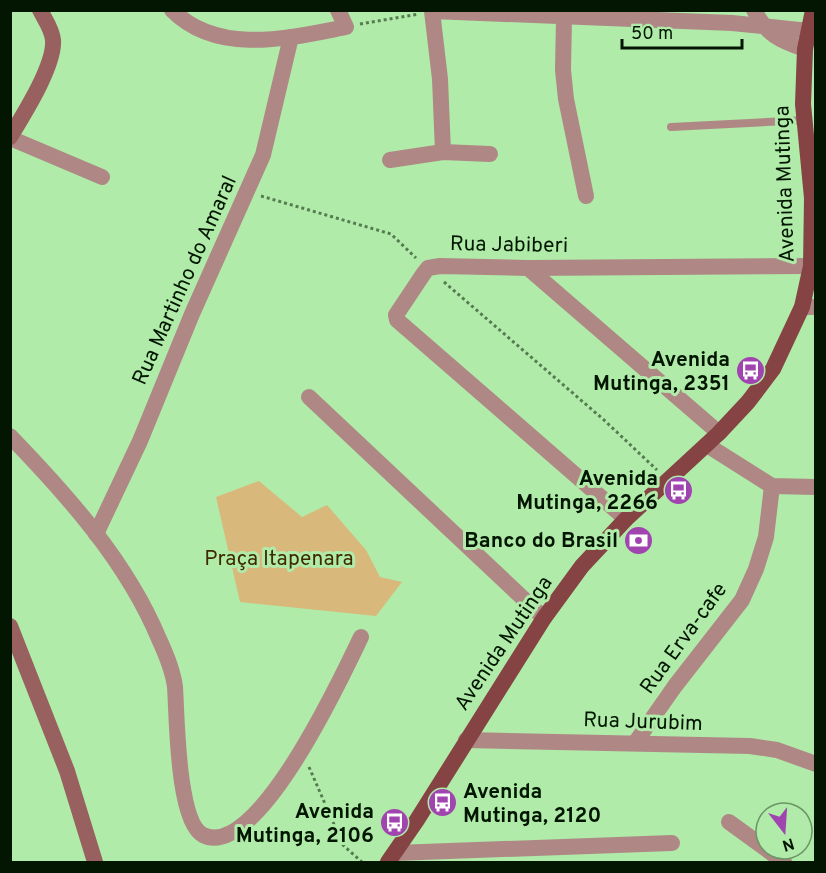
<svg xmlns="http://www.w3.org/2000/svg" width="826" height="873" font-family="Overpass,sans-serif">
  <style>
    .green { fill: #d9b87c }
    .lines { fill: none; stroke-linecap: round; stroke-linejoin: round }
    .path { stroke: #557b51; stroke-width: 3; stroke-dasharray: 3 3; stroke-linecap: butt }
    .service { stroke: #af8886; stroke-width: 8 }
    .minor { stroke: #af8886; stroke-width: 16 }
    .secondary { stroke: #98605f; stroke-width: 16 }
    .primary { stroke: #854343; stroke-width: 16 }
    .labels { text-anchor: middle; stroke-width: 6; stroke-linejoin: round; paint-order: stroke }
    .street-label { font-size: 21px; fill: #021601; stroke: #b1eba9 }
    .poi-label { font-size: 21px; font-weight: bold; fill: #021601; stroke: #b1eba9; text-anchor: end }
    .park-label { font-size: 21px; fill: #3f2a00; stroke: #b1eba9 }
  </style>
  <rect width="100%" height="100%" fill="#b1eba9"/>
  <!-- green -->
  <path class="green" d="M259,481L302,517L327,505L366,550L380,577L402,582L376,616L240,602L216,497Z"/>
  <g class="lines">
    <!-- path -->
    <g class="path">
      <path d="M360,24L419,14"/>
      <path d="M261,196L391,234L416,258"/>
      <path d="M444,282L604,420L657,470"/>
      <path d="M309,767L343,845L362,862"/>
    </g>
    <!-- service -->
    <path class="service" d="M671,127L805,120"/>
    <!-- minor -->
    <g class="minor">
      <path d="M172,10C218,56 289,38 346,27L338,10"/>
      <path d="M754,10C766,34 780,41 805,49"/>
      <path d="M564,17L563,70L566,99L586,196"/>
      <path d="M10,138L102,177"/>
      <path d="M443,152L440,79L432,11L732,23L809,31"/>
      <path d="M390,160L443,152L490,154"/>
      <path d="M528,268L719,433"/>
      <path d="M802,307H816"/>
      <path d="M309,397L544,618"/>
      <path d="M10,436C68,496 127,562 159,639C166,654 173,671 175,687C177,715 177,822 203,835C257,862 343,674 361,637"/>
      <path d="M707,445L772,486L816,487"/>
      <path d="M626,519L397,320L396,315L424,273L428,268L440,266L528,268L811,266"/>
      <path d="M96,534L140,441L192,314L263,155L291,37"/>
      <path d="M466,740L750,746L777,750L816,764"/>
      <path d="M635,743L675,686L742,600L756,569L766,537L772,486"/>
      <path d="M729,822L784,862"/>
      <path d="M395,853L672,843"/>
    </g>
    <!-- secondary -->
    <g class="secondary">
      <path d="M10,137C24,114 55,65 53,40C52,29 45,20 40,10"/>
      <path d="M10,626L67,771L95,862"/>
    </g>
    <!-- primary -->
    <path class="primary" d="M388,862L417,820L544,618L582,566L626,519L719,433L748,402L773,369L802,307L811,266L812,198L803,104L805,49L813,10"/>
  </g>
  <!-- icons -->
  <defs>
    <symbol id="bus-disc" viewBox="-11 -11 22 22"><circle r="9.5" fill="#a045af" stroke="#b1eba9"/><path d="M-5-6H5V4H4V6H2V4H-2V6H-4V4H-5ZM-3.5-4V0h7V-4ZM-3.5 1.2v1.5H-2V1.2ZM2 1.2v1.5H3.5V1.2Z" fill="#fff"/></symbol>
    <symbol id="bank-disc" viewBox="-11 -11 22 22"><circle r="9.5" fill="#a045af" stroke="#b1eba9"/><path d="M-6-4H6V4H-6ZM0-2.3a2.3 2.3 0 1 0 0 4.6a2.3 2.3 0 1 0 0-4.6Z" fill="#fff"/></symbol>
  </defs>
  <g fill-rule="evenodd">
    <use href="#bus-disc" x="734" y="354" width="33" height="33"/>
    <use href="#bus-disc" x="662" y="474" width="33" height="33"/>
    <use href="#bank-disc" x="622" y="524" width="33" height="33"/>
    <use href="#bus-disc" x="426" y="786" width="33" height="33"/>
    <use href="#bus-disc" x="378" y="806" width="33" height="33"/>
  </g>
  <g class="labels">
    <!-- street labels -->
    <g class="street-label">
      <text transform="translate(784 184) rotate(-92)" y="7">Avenida Mutinga</text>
      <text transform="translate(509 244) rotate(1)" y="7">Rua Jabiberi</text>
      <text transform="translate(184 280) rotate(-66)" y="7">Rua Martinho do Amaral</text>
      <text transform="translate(683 638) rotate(-54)" y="7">Rua Erva-cafe</text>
      <text transform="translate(503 643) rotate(-56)" y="7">Avenida Mutinga</text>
      <text transform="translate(643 721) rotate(2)" y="7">Rua Jurubim</text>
    </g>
    <!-- poi labels -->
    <g class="poi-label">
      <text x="730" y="366">Avenida<tspan x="730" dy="24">Mutinga, 2351</tspan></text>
      <text x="658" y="485">Avenida<tspan x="658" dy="24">Mutinga, 2266</tspan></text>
      <text x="618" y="547">Banco do Brasil</text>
      <text x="463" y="798" text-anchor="start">Avenida<tspan x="463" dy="24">Mutinga, 2120</tspan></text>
      <text x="374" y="818">Avenida<tspan x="374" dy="24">Mutinga, 2106</tspan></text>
    </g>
    <!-- park labels -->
    <g class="park-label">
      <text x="279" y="565">Praça Itapenara</text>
    </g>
  </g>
  <!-- border -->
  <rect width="826" height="873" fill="none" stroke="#021601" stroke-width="24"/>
  <!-- north arrow -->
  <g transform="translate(784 831) rotate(163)"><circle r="28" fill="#b1eba9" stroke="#6b9666" stroke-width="1.5"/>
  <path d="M0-4.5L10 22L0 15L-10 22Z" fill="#a045af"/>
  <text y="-9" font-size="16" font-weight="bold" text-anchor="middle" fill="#021601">N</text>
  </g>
  <!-- scale -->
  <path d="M622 39v9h120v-9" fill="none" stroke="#021601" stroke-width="3"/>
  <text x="631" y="39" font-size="18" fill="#021601" stroke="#b1eba9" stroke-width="4.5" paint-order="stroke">50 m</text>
</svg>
